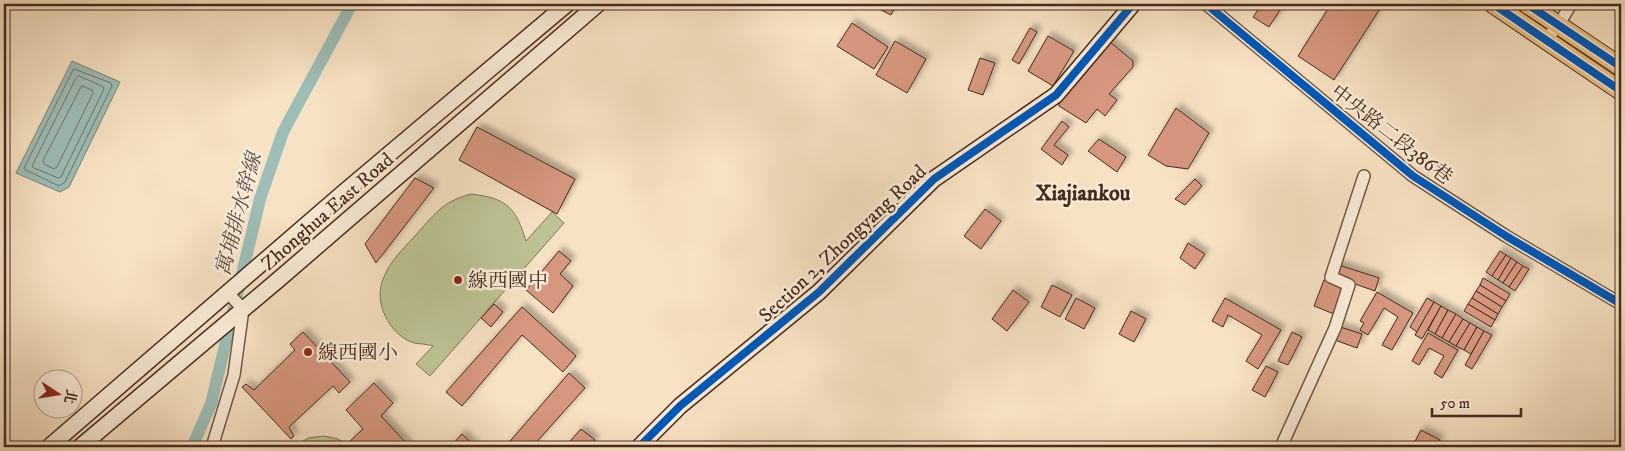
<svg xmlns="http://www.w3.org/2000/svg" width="1625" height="451" font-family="'IM FELL DW Pica','Noto Serif TC',serif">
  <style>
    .green { fill: #bdc394; stroke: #82765a }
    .water { fill: #9dbdb7; stroke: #7b827a }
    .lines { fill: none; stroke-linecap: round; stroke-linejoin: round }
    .shore { stroke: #72746b; stroke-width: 1 }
    .canal { stroke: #9dbdb7; stroke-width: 12 }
    .building { fill: #d6977e; stroke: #472a1f; filter: url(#shadow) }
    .street-casing { stroke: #735848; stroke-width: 14 }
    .secondary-casing { stroke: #472a1f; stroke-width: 18 }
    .primary-casing { stroke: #472a1f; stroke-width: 20 }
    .street { stroke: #faecd8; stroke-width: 11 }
    .secondary { stroke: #faecd8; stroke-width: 15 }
    .primary { stroke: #ecc182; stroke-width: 18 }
    .cycleway-casing { stroke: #faecd8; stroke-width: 11 }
    .cycleway { stroke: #0057b8; stroke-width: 8 }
    .poi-dot { fill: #8f2418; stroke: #faecd8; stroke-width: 2 }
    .labels { text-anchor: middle; stroke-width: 5; stroke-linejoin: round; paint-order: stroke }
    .street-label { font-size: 20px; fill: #472a1f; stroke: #faecd8 }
    .poi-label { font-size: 20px; fill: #472a1f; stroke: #faecd8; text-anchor: start }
    .water-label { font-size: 21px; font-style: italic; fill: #5c4f45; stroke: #faecd8 }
    .quarter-label { font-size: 22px; font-weight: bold; fill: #472a1f; stroke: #faecd8 }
  </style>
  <defs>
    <filter id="shadow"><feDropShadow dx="4.5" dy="-4.5" stdDeviation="2.5" flood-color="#0004"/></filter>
  </defs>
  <rect width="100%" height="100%" fill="#f7e2c3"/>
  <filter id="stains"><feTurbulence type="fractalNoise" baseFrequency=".004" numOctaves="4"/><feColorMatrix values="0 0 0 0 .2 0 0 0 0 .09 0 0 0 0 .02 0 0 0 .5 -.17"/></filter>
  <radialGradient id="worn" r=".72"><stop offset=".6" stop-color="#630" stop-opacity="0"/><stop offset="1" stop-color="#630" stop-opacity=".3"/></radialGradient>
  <!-- green -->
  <g class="green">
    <path d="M471,194C507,198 516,208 526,241L552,212L564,223L430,376L416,364L433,346C427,344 420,344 414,343C389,335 372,301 384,277C390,261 403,249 414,237C434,215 441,202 471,194Z"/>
    <path d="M324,436L338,439L350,447H294L308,438Z"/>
  </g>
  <!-- water -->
  <path class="water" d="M72,61L120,82L69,187L60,192L16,173Z"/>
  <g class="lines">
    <!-- shore -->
    <g class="shore">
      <path d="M74,69L111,83L112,86L65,182L59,186L24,169Z"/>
      <path d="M79,76L102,86L104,89L61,177L58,178L34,168L32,166L76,78Z"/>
      <path d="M82,86L92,90L93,93L57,167L54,169L44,164L43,161Z"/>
    </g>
    <!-- canal -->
    <path class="canal" d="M192,447L211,404L260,199L283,132L352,4"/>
  </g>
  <!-- building -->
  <g class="building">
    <path d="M869,4H897L891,15Z"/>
    <path d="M1262,4H1284L1269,27L1253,17Z"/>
    <path d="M1331,4H1383L1334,80L1298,56Z"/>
    <path d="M852,23L888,47L874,69L837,46Z"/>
    <path d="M1030,28L1037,32L1019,64L1012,60Z"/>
    <path d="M1048,36L1074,51L1053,86L1028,71Z"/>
    <path d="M895,41L926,59L907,93L876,75Z"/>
    <path d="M1109,41L1133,61V67L1109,94L1117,100L1105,116L1097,109L1086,123L1059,106V98Z"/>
    <path d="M980,58L995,63L983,95L968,90Z"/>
    <path d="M1176,108L1209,133L1188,169L1166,166L1148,155Z"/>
    <path d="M1062,121L1069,127L1054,145L1068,155L1062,165L1041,149Z"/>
    <path d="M477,127L575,179L557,214L459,160Z"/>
    <path d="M1099,139L1126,157L1117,172L1088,151Z"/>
    <path d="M415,178L434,188L376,263L365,244Z"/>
    <path d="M1195,179L1202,186L1185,205L1175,199Z"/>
    <path d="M985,209L1001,221L981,249L964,236Z"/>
    <path d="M1188,243L1205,254L1195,269L1180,258Z"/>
    <path d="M559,251L571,261L560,274L573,286L553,313L526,290Z"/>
    <path d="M1500,251L1506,255L1492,276L1486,272Z"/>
    <path d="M1506,255L1511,258L1498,280L1492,276Z"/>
    <path d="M1511,258L1517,262L1503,283L1498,280Z"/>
    <path d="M1517,262L1523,266L1509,287L1503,283Z"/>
    <path d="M1336,264L1379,278L1375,291L1332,276Z"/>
    <path d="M1523,266L1529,269L1515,291L1509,287Z"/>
    <path d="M1483,278L1510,294L1506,301L1480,285Z"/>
    <path d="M1324,280L1345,288L1334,314L1314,306Z"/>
    <path d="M1052,285L1072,295L1060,317L1041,307Z"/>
    <path d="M1480,285L1506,301L1502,307L1476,291Z"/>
    <path d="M1013,290L1029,302L1007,331L992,319Z"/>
    <path d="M1476,291L1502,307L1498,314L1472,298Z"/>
    <path d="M1377,292L1413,313L1392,350L1382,345L1398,317L1384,308L1368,335L1360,330L1364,323L1360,321Z"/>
    <path d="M1076,298L1095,308L1084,329L1065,319Z"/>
    <path d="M1225,298L1281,330L1258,369L1246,361L1262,335L1228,315L1223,327L1212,321Z"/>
    <path d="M1427,298L1434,302L1417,332L1410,327Z"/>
    <path d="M1472,298L1498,314L1495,320L1468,304Z"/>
    <path d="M1434,302L1441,306L1422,339L1415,335Z"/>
    <path d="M494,304L503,312L491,327L481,318Z"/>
    <path d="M1468,304L1495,320L1491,327L1464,311Z"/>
    <path d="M1441,306L1448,310L1435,334L1428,330Z"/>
    <path d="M522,307L576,356L563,372L522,335L462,406L446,392Z"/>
    <path d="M1448,310L1456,314L1442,338L1435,334Z"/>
    <path d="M1131,311L1146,319L1134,342L1119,334Z"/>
    <path d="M1456,314L1463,319L1449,342L1442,338Z"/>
    <path d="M1463,319L1470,323L1456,346L1449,342Z"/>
    <path d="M1470,323L1477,327L1464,350L1456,346Z"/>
    <path d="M1337,326L1362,334L1357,348L1332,339Z"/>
    <path d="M1477,327L1484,331L1471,354L1464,350Z"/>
    <path d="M1484,331L1492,335L1472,369L1465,365Z"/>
    <path d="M303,332L350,382L339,393L333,386L289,427L294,436L291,439L242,387L246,384L254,390L295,350L290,344Z"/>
    <path d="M1292,332L1302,337L1288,365L1278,361Z"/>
    <path d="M1428,333L1458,350L1442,378L1434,373L1444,356L1429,348L1419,365L1412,361Z"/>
    <path d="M1266,366L1278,372L1265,397L1252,390Z"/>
    <path d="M569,373L585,388L532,447H505Z"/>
    <path d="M374,383L393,403L381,416L410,447H355L350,441L363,429L346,410Z"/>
    <path d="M581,429L595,440L589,447H565Z"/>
    <path d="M1421,430L1440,440L1436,447H1412Z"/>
    <path d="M462,434L476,447H450Z"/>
  </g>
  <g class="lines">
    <defs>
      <g id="street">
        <path d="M1206,4L1413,176L1506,236L1621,304"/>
        <path d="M1546,39L1558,26L1571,4"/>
        <path d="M212,447L234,375L243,309L228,293"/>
        <path d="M1281,447L1335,328L1349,285L1331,277L1364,176"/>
      </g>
      <g id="secondary">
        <path d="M49,447L343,193L567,4"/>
        <path d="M80,447L278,280L598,4"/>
        <path d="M639,447L680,406L819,292L934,179L1056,95L1133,4"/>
      </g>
      <g id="primary">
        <path d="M1493,4L1621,91"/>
        <path d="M1527,4L1621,67"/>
      </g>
    </defs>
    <!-- street casing -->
    <use href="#street" class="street-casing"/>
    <!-- secondary casing -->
    <use href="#secondary" class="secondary-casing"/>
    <!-- primary casing -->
    <use href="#primary" class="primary-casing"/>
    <!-- street -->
    <use href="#street" class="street"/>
    <!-- secondary -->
    <use href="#secondary" class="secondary"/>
    <!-- primary -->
    <use href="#primary" class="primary"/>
    <defs>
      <g id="cycleway">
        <path d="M1206,4L1413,176L1506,236L1621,304"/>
        <path d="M1493,4L1621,91"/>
        <path d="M1527,4L1621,67"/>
        <path d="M639,447L680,406L819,292L934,179L1056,95L1133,4"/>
      </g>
    </defs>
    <!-- cycleway casing -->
    <use href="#cycleway" class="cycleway-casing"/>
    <!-- cycleway -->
    <use href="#cycleway" class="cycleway"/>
  </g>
  <!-- markers -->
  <g class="poi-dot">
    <circle cx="458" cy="280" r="5"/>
    <circle cx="308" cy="352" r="5"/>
  </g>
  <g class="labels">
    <!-- street labels -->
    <g class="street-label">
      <text transform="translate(1392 134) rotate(38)" y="7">中央路二段386巷</text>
      <text transform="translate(327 211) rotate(-41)" y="7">Zhonghua East Road</text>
      <text transform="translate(842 243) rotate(-43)" y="7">Section 2, Zhongyang Road</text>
    </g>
    <!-- poi labels -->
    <g class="poi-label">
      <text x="468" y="287">線西國中</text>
      <text x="318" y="359">線西國小</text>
    </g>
    <!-- water labels -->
    <g class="water-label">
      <text transform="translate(238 214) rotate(-75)" y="7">寓埔排水幹線</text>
    </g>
    <!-- quarter labels -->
    <g class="quarter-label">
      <text x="1083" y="200">Xiajiankou</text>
    </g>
  </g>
  <!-- margin -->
  <rect width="1625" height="451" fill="none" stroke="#f7e2c3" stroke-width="20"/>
  <rect x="5" y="5" width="1615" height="441" fill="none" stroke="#472a1f" stroke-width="2.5"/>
  <rect x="10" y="10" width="1605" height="431" fill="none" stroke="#472a1f"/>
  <!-- north arrow -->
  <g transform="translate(58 394) rotate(102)"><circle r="24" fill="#faecd8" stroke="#b29e8e"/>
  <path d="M0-4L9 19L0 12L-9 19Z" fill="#8f2418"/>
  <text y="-8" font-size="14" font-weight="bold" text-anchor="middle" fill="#472a1f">北</text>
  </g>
  <!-- scale -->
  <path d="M1432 408v8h89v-8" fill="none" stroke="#472a1f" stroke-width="2.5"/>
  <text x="1440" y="408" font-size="15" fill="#472a1f" stroke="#faecd8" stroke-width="4" paint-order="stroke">50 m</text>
  <rect width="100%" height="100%" filter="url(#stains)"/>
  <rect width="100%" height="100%" fill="url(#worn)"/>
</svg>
